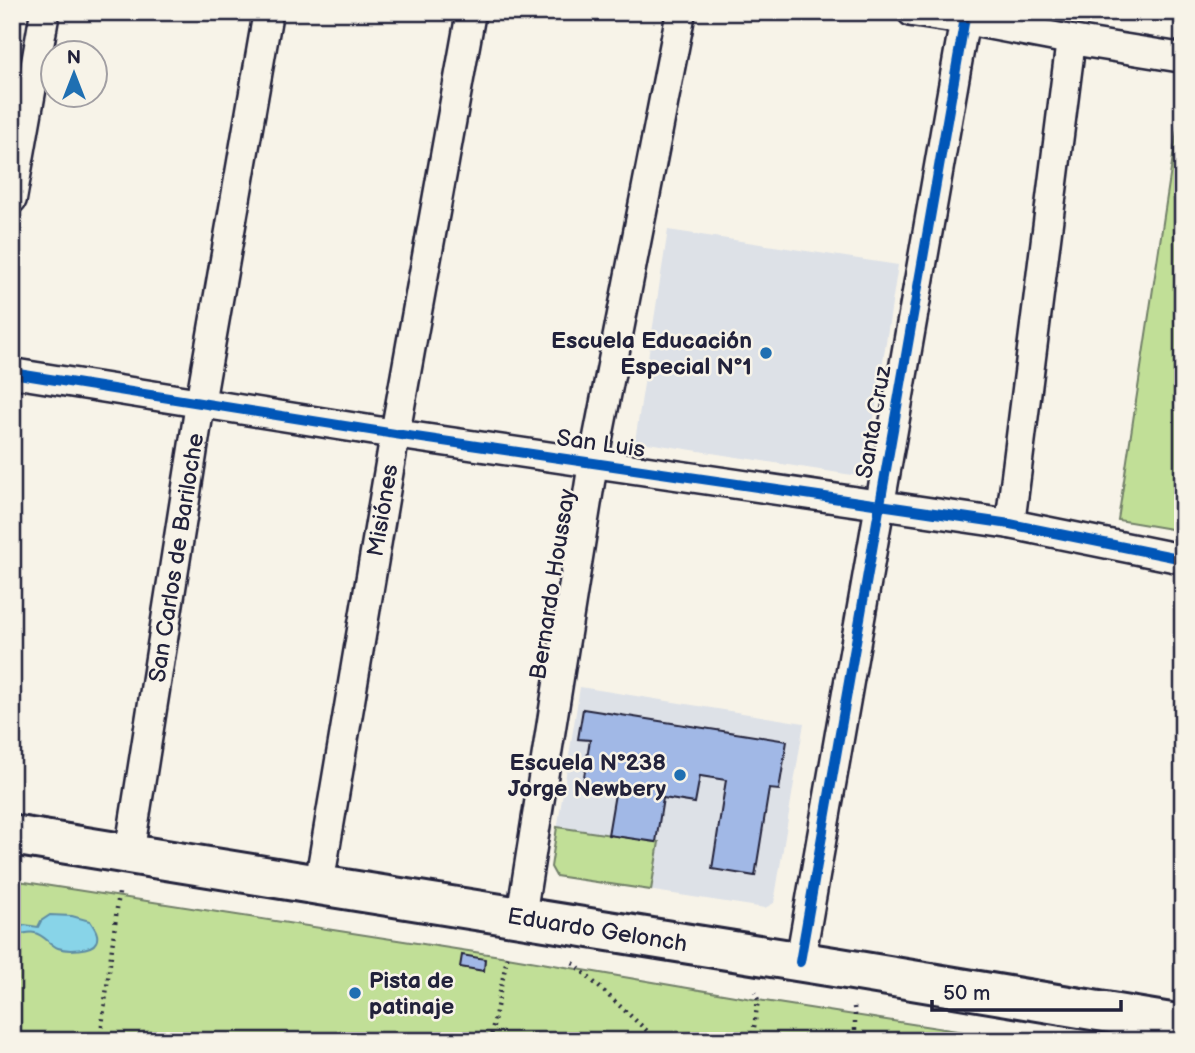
<svg xmlns="http://www.w3.org/2000/svg" width="1195" height="1053" font-family="'Balsamiq Sans',sans-serif">
  <style>
    .built { fill: #dde1e7 }
    .green { fill: #c1df97; stroke: #728069; stroke-width: 2 }
    .water { fill: #88d4e8; stroke: #5f8da3; stroke-width: 2 }
    .building { fill: #a1b8e6; stroke: #22223b; stroke-width: 2 }
    .lines { fill: none; stroke-linecap: round; stroke-linejoin: round }
    .street-casing { stroke: #22223b; stroke-width: 33 }
    .primary-casing { stroke: #22223b; stroke-width: 44 }
    .path { stroke: #22223b; stroke-width: 4.5; stroke-dasharray: 2 5; stroke-linecap: butt }
    .street { stroke: #f7f3e8; stroke-width: 28 }
    .primary { stroke: #f7f3e8; stroke-width: 38 }
    .cycleway-casing { stroke: #f7f3e8; stroke-width: 15 }
    .cycleway { stroke: #0057b8; stroke-width: 10 }
    .poi-dot { fill: #1f6fb2; stroke: #f7f3e8; stroke-width: 2.5 }
    .labels { text-anchor: middle; stroke-width: 5; stroke-linejoin: round; paint-order: stroke }
    .poi-label { font-size: 23px; font-weight: bold; fill: #22223b; stroke: #f7f3e8; text-anchor: end }
    .street-label { font-size: 23px; fill: #22223b; stroke: #f7f3e8 }
  </style>
  <rect width="100%" height="100%" fill="#f7f3e8"/>
  <filter id="ink" filterUnits="userSpaceOnUse"><feTurbulence type="fractalNoise" baseFrequency=".0143" numOctaves="2"/><feDisplacementMap in="SourceGraphic" scale="14" xChannelSelector="R" yChannelSelector="G"/><feConvolveMatrix kernelMatrix="1 2 1 2 8 2 1 2 1" color-interpolation-filters="sRGB"/></filter>
  <g filter="url(#ink)">
    <!-- built -->
    <g class="built">
      <path d="M668,230L898,265L865,477L635,441Z"/>
      <path d="M580,687L804,723L774,903L765,908L556,876L551,867Z"/>
    </g>
    <!-- green -->
    <g class="green">
      <path d="M1180,110L1183,111V531L1118,520Z"/>
      <path d="M557,827L659,842L651,890L556,876L551,867Z"/>
      <path d="M12,880L507,957L758,1000L1021,1041H12Z"/>
    </g>
    <!-- water -->
    <path class="water" d="M50,915L72,916L90,921C94,927 100,935 96,942C92,951 66,951 58,948C50,945 44,935 35,933C28,931 19,935 12,937V929L25,925L38,927L41,921Z"/>
    <!-- building -->
    <g class="building">
      <path d="M583,709L787,741L779,790L769,789L755,876L712,869L726,780L700,776L695,803L663,798L656,842L608,835L616,788L583,783L590,740L578,739Z"/>
      <path d="M462,955L485,959L484,971L460,967Z"/>
    </g>
    <g class="lines">
      <defs>
        <g id="street">
          <path d="M912,12L965,20L1071,40L1183,58"/>
          <path d="M12,199L45,12"/>
          <path d="M12,373L395,434L1010,524L1183,559"/>
          <path d="M1010,524L1071,40"/>
          <path id="s1" d="M129,855L200,404L268,12"/>
          <path id="s2" d="M319,885L395,434L471,12"/>
          <path d="M521,917L593,463L681,12"/>
          <path d="M800,962L966,12"/>
        </g>
        <g id="primary">
          <path id="s3" d="M12,835L319,885L834,967L1183,1025"/>
        </g>
      </defs>
      <!-- street casing -->
      <use href="#street" class="street-casing"/>
      <!-- primary casing -->
      <use href="#primary" class="primary-casing"/>
      <!-- path -->
      <g class="path">
        <path d="M573,963L658,1041"/>
        <path d="M854,1007L855,1014V1041"/>
        <path d="M12,1038L32,1041"/>
        <path d="M100,1041L119,893"/>
        <path d="M490,1041L508,953"/>
        <path d="M752,1041L758,1000L755,992"/>
      </g>
      <!-- street -->
      <use href="#street" class="street"/>
      <!-- primary -->
      <use href="#primary" class="primary"/>
      <defs>
        <g id="cycleway">
          <path d="M12,373L395,434L1010,524L1183,559"/>
          <path d="M800,962L966,12"/>
        </g>
      </defs>
      <!-- cycleway casing -->
      <use href="#cycleway" class="cycleway-casing"/>
      <!-- cycleway -->
      <use href="#cycleway" class="cycleway"/>
    </g>
  </g>
  <!-- markers -->
  <g class="poi-dot">
    <circle cx="766" cy="353" r="7"/>
    <circle cx="680" cy="775" r="7"/>
    <circle cx="355" cy="993" r="7"/>
  </g>
  <g class="labels">
    <!-- poi labels -->
    <g class="poi-label">
      <text x="752" y="348">Escuela Educación<tspan x="752" dy="26">Especial N°1</tspan></text>
      <text x="666" y="770">Escuela N°238<tspan x="666" dy="26">Jorge Newbery</tspan></text>
      <text x="369" y="988" text-anchor="start">Pista de<tspan x="369" dy="26">patinaje</tspan></text>
    </g>
    <!-- street labels -->
    <g class="street-label">
      <text transform="translate(873 422) rotate(-80)" y="8">Santa Cruz</text>
      <text transform="translate(601 443) rotate(8)" y="8">San Luis</text>
      <text dy="8" stroke="none"><textPath href="#s2" startOffset="380">Misiónes</textPath></text>
      <text dy="8" stroke="none"><textPath href="#s1" startOffset="301">San Carlos de Bariloche</textPath></text>
      <text transform="translate(552 584) rotate(-81)" y="8">Bernardo Houssay</text>
      <text dy="8" stroke="none"><textPath href="#s3" startOffset="593">Eduardo Gelonch</textPath></text>
    </g>
  </g>
  <!-- margin -->
  <rect width="1195" height="1053" fill="none" stroke="#f7f3e8" stroke-width="42"/>
  <rect x="21" y="21" width="1153" height="1011" fill="none" stroke="#22223b" stroke-width="2.5" filter="url(#ink)"/>
  <!-- north arrow -->
  <g transform="translate(74 74)"><circle r="33" fill="#f7f3e8" stroke="#a29fa3" stroke-width="2"/>
  <path d="M0-5L12 26L0 18L-12 26Z" fill="#1f6fb2"/>
  <text y="-10" font-size="19" font-weight="bold" text-anchor="middle" fill="#22223b">N</text>
  </g>
  <!-- scale -->
  <path d="M932 1000v10h189v-10" fill="none" stroke="#22223b" stroke-width="3.5"/>
  <text x="943" y="1000" font-size="21" fill="#22223b" stroke="#f7f3e8" stroke-width="5" paint-order="stroke">50 m</text>
</svg>
